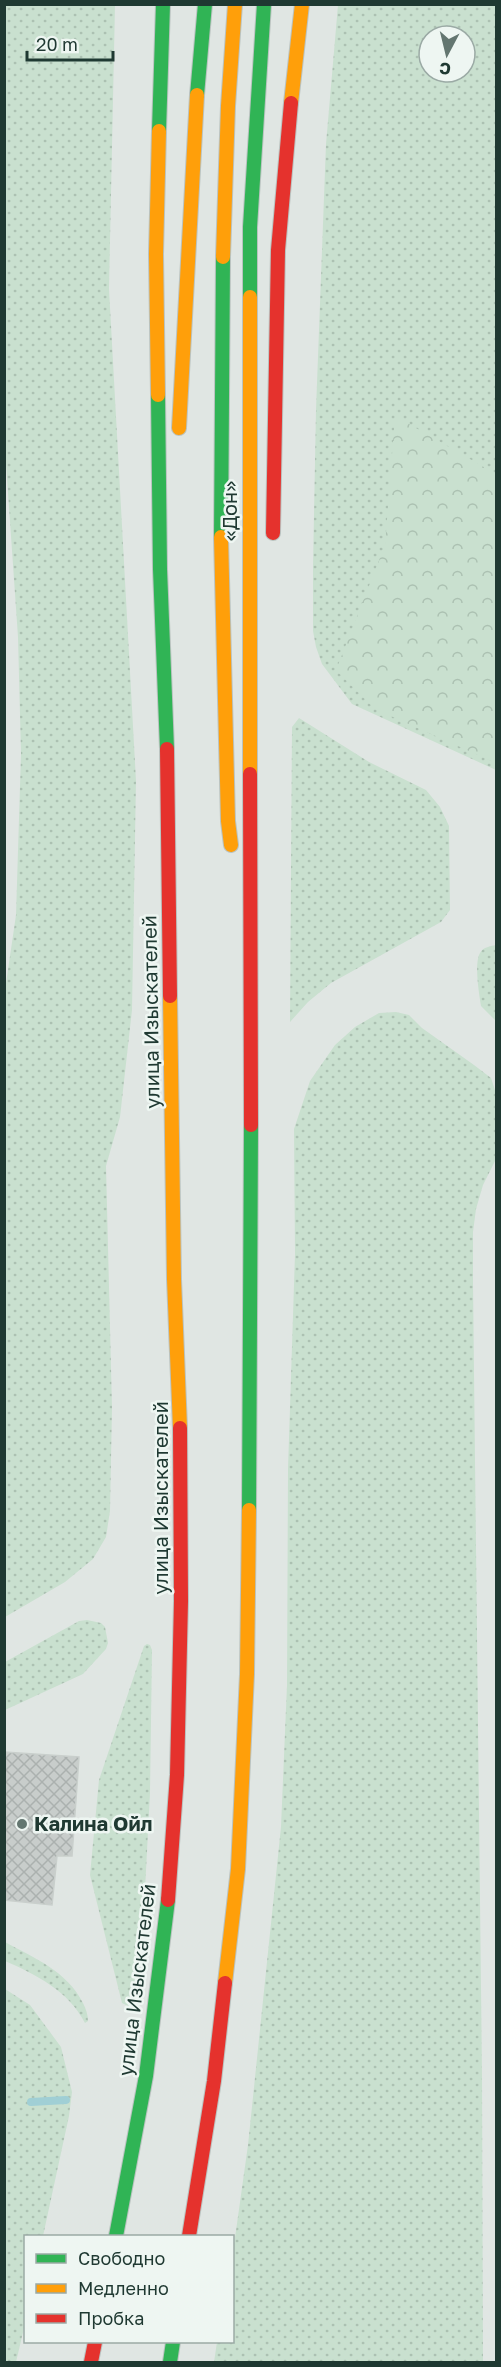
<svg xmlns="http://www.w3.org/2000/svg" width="501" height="2367" font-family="'Golos Text',sans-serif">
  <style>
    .grass { fill: url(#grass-dots); fill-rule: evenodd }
    .forest { fill: url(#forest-crowns) }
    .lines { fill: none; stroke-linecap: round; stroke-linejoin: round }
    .stream { stroke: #a0cfd5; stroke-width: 8 }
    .building { fill: url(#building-cross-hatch); stroke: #c9cfcc; stroke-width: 1.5 }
    .fast-casing { stroke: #bac3c0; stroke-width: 16 }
    .slow-casing { stroke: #bac3c0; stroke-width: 16 }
    .jam-casing { stroke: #bac3c0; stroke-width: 16 }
    .fast { stroke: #30b455; stroke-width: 14 }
    .slow { stroke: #ff9f0a; stroke-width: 14 }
    .jam { stroke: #e5322d; stroke-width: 14 }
    .poi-dot { fill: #637670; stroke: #eef6f2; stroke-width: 2 }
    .labels { text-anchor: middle; stroke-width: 5; stroke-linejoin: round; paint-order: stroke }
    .street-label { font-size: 20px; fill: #1f3932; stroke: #eef6f2 }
    .poi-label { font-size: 20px; font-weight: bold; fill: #1f3932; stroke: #eef6f2; text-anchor: start }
  </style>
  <defs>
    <pattern id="grass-dots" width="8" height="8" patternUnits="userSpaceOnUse" patternTransform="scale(1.5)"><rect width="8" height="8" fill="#c9e0cf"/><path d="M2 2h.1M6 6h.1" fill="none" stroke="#acc1b2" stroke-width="1.8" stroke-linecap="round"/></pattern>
    <pattern id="forest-crowns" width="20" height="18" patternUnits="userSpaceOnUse" patternTransform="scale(1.5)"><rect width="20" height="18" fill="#c9e0cf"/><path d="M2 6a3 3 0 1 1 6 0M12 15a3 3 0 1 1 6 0" fill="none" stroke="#acc1b2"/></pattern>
    <pattern id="building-cross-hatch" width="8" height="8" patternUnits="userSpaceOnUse" patternTransform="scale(1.5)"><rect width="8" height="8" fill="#c8cdcb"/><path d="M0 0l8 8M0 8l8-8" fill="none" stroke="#abb1af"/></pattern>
  </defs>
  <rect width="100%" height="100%" fill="#e0e6e3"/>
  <!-- grass -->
  <g class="grass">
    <path d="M4,5H115L109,289L136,781L132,1010L120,1117L106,1166L112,1408L110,1511L106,1537L93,1559L65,1582L5,1617L4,997L16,915L21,754L18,637L4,435Z"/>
    <path d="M338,5H496V770L352,704L322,664L316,647L313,631V567L316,410L326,144ZM429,36H465V72H429Z"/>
    <path d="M299,718L369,762L426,790L440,807L449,826L450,910L441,922L331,983L308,1002L290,1022L292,727Z"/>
    <path d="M496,945V1021L481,1006C479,994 474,963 480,953C483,947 491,946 496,945Z"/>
    <path d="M396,1012L409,1015L422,1028L474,1065L491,1078L496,1093V1159L483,1185L476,1209L473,1232V1283L482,2075L483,2362H214L217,2342H232L233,2252L248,2145L281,1827L287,1685L288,1469L295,1254L294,1129L310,1081L335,1045L355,1027L379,1013Z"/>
    <path d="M87,1620L101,1623L105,1627L108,1643L106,1649L83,1674L5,1710V1662L79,1621Z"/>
    <path d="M147,1644L150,1645L152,1650L150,1793L145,1890L132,2002L128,2006L122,2003L90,1875L99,1780L144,1646Z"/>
    <path d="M5,1942C34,1958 67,1971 83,2003C86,2009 88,2015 88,2021L85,2023C69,1991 35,1974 5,1961Z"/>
    <path d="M5,1989L30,2005L61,2047L72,2092L69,2116L43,2236H26L25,2324L16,2362H4Z"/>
  </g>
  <!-- forest -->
  <path class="forest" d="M395,416L496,474V763L375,709L336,670L385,545Z"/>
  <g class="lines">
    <!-- stream -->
    <path class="stream" d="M31,2102L66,2100"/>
  </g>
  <!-- building -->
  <path class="building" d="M4,1752L79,1757L72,1856H57L52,1905L4,1900Z"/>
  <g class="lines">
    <defs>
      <g id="fast">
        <path d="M197,95L205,4"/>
        <path d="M159,131L163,4"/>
        <path d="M250,297V227L264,4"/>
        <path d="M158,395L160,569L167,749"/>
        <path d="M221,537L223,257"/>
        <path d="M249,1510L251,1125"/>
        <path d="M116,2236L146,2076L168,1900"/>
        <path d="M170,2362L173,2342"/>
      </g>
      <g id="slow">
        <path d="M291,103L302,4"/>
        <path d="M223,257L228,106L235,4"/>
        <path d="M250,297V774"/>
        <path d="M158,395L156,254L159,131"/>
        <path d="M179,428L197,95"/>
        <path d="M221,537L228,821L231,845"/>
        <path d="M170,996L174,1279L180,1428"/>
        <path d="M225,1983L238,1869L247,1674L249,1510"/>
      </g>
      <g id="jam">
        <path d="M273,533L278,250L291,103"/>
        <path d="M167,749L170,996"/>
        <path d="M250,774L251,1125"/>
        <path d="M168,1900L177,1775L181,1601L180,1428"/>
        <path d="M189,2236L214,2081L225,1983"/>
        <path d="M91,2362L95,2342"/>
      </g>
    </defs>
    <!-- fast casing -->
    <use href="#fast" class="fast-casing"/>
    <!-- slow casing -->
    <use href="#slow" class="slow-casing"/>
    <!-- jam casing -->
    <use href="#jam" class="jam-casing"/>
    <!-- fast -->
    <use href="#fast" class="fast"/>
    <!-- slow -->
    <use href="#slow" class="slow"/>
    <!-- jam -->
    <use href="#jam" class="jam"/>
  </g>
  <!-- markers -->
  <circle class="poi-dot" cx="22" cy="1824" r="6"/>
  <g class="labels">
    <!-- street labels -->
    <g class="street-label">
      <text transform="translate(230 511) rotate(-90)" y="7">«Дон»</text>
      <text transform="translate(151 1012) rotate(-91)" y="7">улица Изыскателей</text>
      <text transform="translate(161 1498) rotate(-90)" y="7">улица Изыскателей</text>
      <text transform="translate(137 1980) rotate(-83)" y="7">улица Изыскателей</text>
    </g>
    <!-- poi labels -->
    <g class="poi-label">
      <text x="34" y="1831">Калина Ойл</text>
    </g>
  </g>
  <!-- border -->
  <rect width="501" height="2367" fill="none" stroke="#1f3932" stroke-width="12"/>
  <!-- legend -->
  <rect x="24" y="2235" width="210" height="108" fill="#eef6f2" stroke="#9baaa5" stroke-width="1.5"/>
  <rect x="36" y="2254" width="30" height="9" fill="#30b455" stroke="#9baaa5" stroke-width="1.5"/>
  <text x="78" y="2265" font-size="18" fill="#1f3932">Свободно</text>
  <rect x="36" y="2284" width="30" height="9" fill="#ff9f0a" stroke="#9baaa5" stroke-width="1.5"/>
  <text x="78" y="2295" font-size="18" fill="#1f3932">Медленно</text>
  <rect x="36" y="2314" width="30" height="9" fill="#e5322d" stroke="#9baaa5" stroke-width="1.5"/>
  <text x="78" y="2325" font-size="18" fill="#1f3932">Пробка</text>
  <!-- north arrow -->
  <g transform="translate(447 54) rotate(187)"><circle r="28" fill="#eef6f2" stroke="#9baaa5" stroke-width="1.5"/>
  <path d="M0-4.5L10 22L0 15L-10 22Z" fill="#637670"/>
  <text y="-9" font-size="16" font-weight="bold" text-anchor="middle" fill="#1f3932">С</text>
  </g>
  <!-- scale -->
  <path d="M27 51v9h86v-9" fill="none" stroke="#1f3932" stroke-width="3"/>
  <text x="36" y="51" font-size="18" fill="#1f3932" stroke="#eef6f2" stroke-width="4.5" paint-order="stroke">20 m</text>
</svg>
